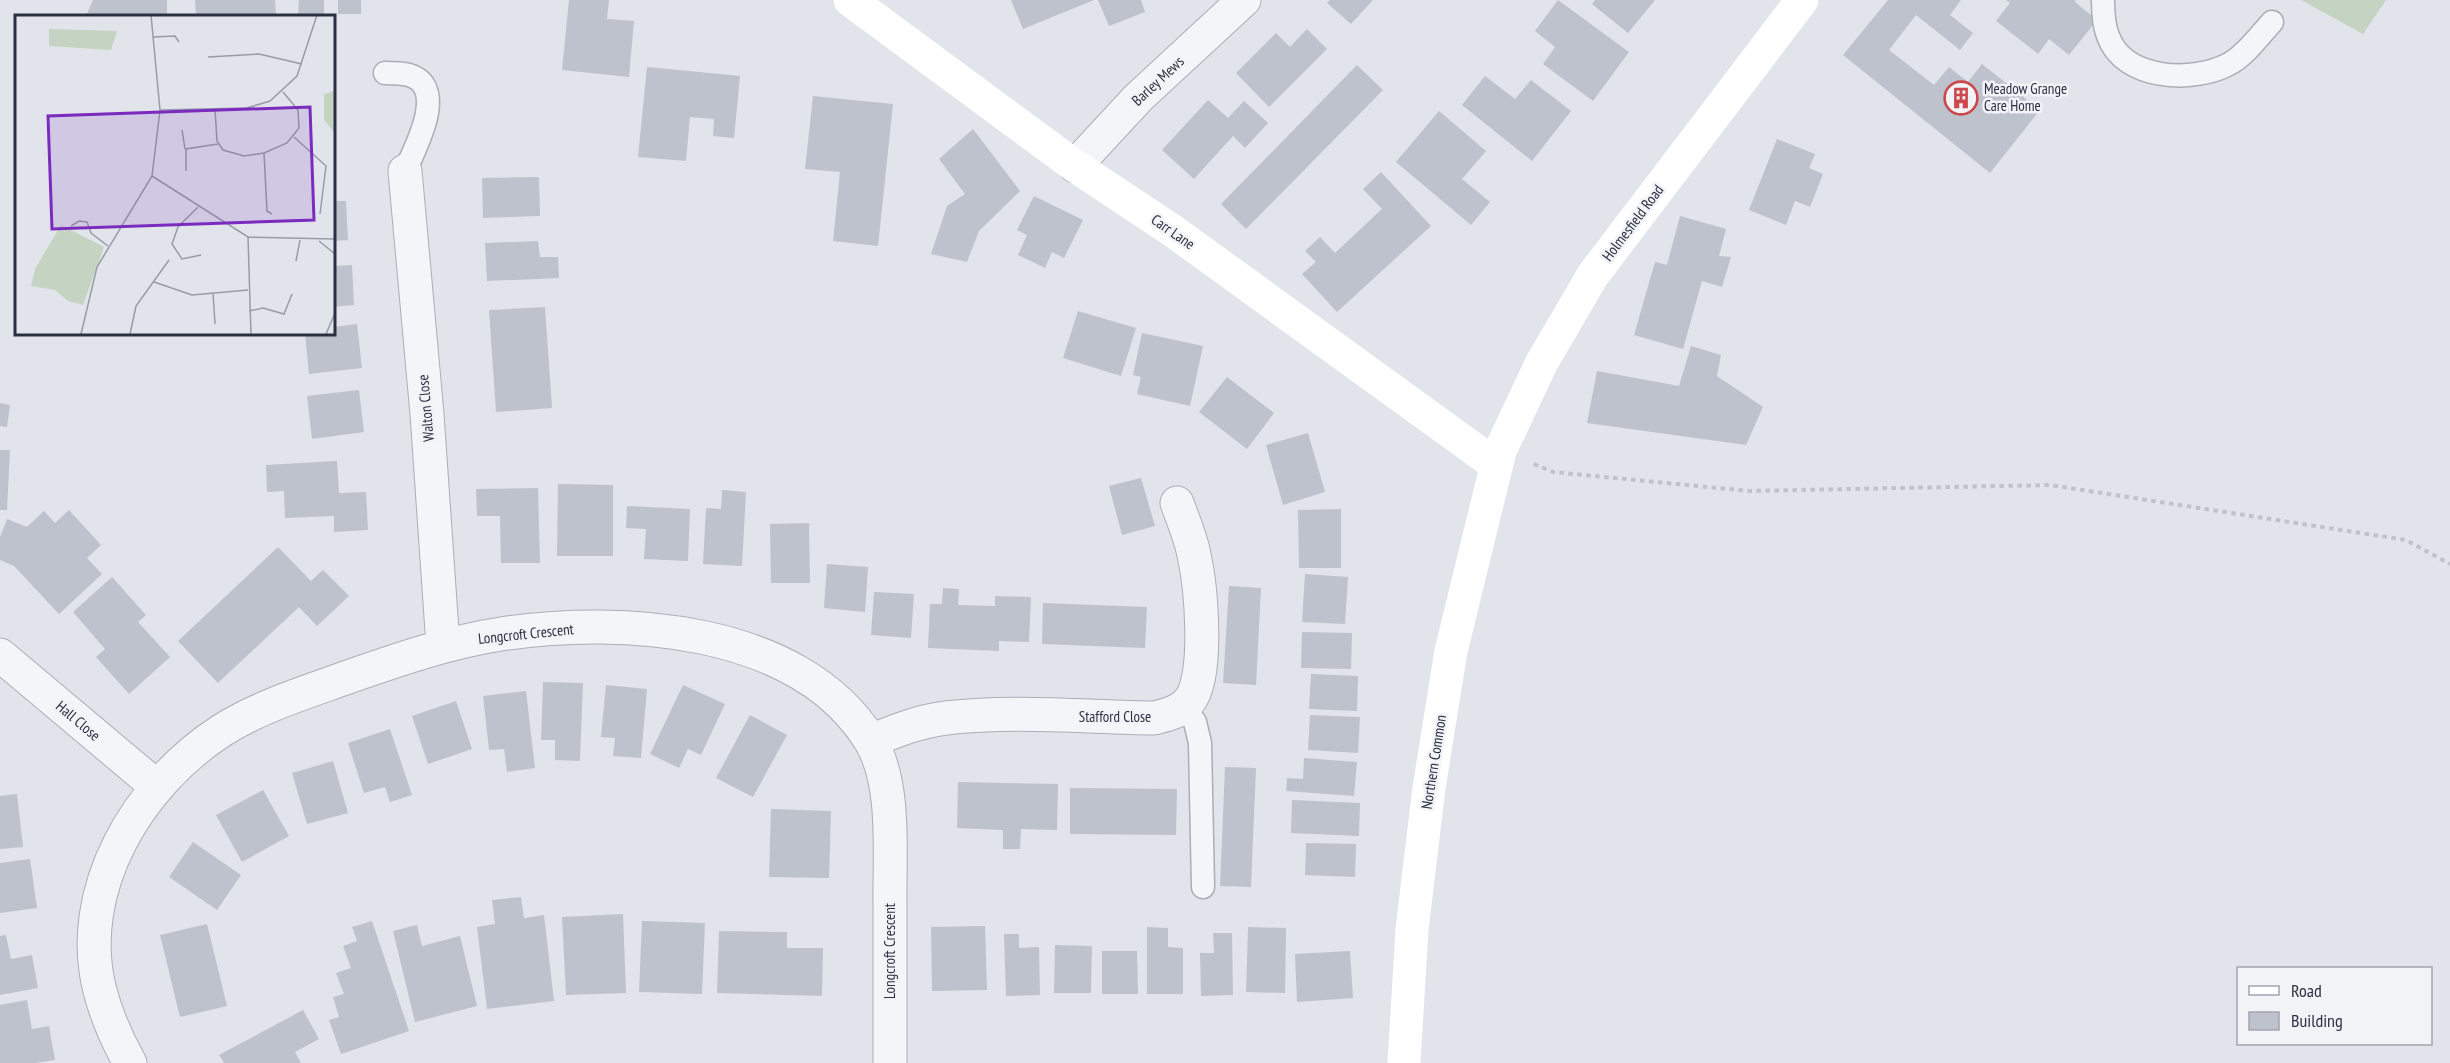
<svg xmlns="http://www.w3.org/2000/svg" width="2450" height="1063" font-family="'PT Sans Narrow',sans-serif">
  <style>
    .green { fill: #c5d4c2 }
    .building { fill: #bec2cd }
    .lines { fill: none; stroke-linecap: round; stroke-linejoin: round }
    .service-casing { stroke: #aaaeb7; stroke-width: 25 }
    .minor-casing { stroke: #aaaeb7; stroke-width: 35 }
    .path { stroke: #bfc2c8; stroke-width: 4; stroke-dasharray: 4.5 4.5; stroke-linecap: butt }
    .service { stroke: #f4f5f8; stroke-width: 22 }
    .minor { stroke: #f4f5f8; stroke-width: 33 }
    .secondary { stroke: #fff; stroke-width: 33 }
    .labels { text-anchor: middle; stroke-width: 5; stroke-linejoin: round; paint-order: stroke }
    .street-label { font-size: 15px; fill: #2a3041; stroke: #f1f3f7 }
    .poi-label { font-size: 15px; fill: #2a3041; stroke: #f1f3f7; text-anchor: start }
    .inset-road { fill: none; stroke: #989ca6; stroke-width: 1.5 }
    .view { fill: #7b2cbf; fill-opacity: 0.15; stroke: #7b2cbf; stroke-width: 3 }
    .inset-edge { fill: none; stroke: #2a3041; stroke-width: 3 }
  </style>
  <rect width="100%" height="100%" fill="#e1e4ea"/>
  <!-- green -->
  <path class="green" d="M2301,0H2386L2363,34Z"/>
  <!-- building -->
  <g class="building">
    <path d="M93,0H167V16H86Z"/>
    <path d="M195,0H275L276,14L196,16Z"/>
    <path d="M299,0H324V14L298,15Z"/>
    <rect x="338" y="0" width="23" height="14"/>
    <path d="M569,0H609L607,19L634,21L629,77L562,70Z"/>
    <path d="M1011,0H1094L1023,29Z"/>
    <path d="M1098,0H1141L1145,12L1109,26Z"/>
    <path d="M1330,0H1373L1351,24L1327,3Z"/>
    <path d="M1558,0L1629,52L1593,101L1543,64L1555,47L1535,31Z"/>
    <path d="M1595,0H1655L1628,33L1592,4Z"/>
    <path d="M1888,0H1961L1950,15L1973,33L1960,50L1916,15L1889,50L1934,85L1949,67L1968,82L1982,64L2040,110L1990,173L1843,55Z"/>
    <path d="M2006,0H2076L2075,2L2097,20L2069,55L2049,39L2038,54L1996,21L2010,3Z"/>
    <path d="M1307,29L1327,49L1269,107L1236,73L1276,33L1290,47Z"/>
    <path d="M1357,65L1383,90L1246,229L1221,204Z"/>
    <path d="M647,67L740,76L734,138L713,136L714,119L690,117L686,161L638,157Z"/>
    <path d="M1485,76L1515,99L1531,80L1571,111L1532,161L1462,105Z"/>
    <path d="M813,96L893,104L878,246L833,241L840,172L805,169Z"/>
    <path d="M1208,100L1228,118L1244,101L1268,123L1245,148L1233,136L1194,179L1162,150Z"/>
    <path d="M1439,111L1486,151L1462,179L1490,202L1471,225L1396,162Z"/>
    <path d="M973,129L1020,191L979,231L967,262L931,254L947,206L965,194L939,159Z"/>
    <path d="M1777,139L1815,154L1809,168L1823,174L1810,207L1795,201L1786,225L1749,210Z"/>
    <path d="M333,146H335L336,178H333Z"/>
    <path d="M1381,172L1431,226L1337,312L1302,274L1316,262L1305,251L1320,237L1335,253L1382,209L1363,189Z"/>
    <path d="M539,177L540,216L483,218L482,178Z"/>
    <path d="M1034,196L1083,220L1064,258L1052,252L1045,268L1018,255L1027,235L1017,230Z"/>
    <path d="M333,201H346L348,240L333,241Z"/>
    <path d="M1680,216L1726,229L1719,256L1731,257L1722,287L1702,281L1683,349L1634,335L1655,262L1667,265Z"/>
    <path d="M538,241L540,257H558L559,278L487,281L485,243Z"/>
    <path d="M352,265L354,305L333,307V266Z"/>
    <path d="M545,307L552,408L496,412L489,310Z"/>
    <path d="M1078,311L1136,328L1121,376L1063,358Z"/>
    <path d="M357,324L362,368L309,374L305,333H333V327Z"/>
    <path d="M1142,333L1203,346L1190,406L1137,394L1141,377L1133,375Z"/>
    <path d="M1691,346L1721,355L1717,376L1763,407L1746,445L1587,423L1597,371L1679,386Z"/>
    <path d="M1227,377L1274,413L1247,449L1199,412Z"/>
    <path d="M359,390L364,432L312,439L307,396Z"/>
    <path d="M0,403L10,405L7,427L0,426Z"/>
    <path d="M1308,433L1325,492L1283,505L1266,445Z"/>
    <path d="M0,450H10L7,510H0Z"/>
    <path d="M337,461L339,493L366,492L368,530L334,532V516L285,518L284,491L267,492L266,465Z"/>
    <path d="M1141,478L1155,526L1122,535L1109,486Z"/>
    <path d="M558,484L613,485V556H557Z"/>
    <path d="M538,488L540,563H501L500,516H477L476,489Z"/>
    <path d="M722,490L746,492L742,566L703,564L706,508L721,509Z"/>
    <path d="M627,506L690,509L688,561L644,559L646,529L626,528Z"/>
    <path d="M1341,509V568H1299L1298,510Z"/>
    <path d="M69,510L101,545L87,558L102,574L59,614L14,566L0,560V537L7,519L27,527L44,511L55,523Z"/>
    <path d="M809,523L810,583H771L770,524Z"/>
    <path d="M278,547L311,581L323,570L349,596L317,626L299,607L218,683L178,641Z"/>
    <path d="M827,564L868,567L865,612L824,608Z"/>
    <path d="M1305,574L1348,577L1345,624L1302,622Z"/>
    <path d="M112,577L146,615L138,622L170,657L129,694L96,657L105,649L73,612Z"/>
    <path d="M1229,586L1261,588L1256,685L1223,683Z"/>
    <path d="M943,588L959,589L958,605L995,606V596L1031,597L1029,642L999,641V651L928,648L930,604H942Z"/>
    <path d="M874,592L914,594L911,638L871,635Z"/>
    <path d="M1043,603L1147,607L1145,648L1042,644Z"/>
    <path d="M1302,632L1352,633L1351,669L1301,668Z"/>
    <path d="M1311,674L1358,676L1357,711L1309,709Z"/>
    <path d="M543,682L583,683L580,761L555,760V740H541Z"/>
    <path d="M606,685L647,689L641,758L613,756L615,738L601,737Z"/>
    <path d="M683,685L725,704L701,755L688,749L679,768L650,754Z"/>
    <path d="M526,691L535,768L507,772L504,749L489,750L483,696Z"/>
    <path d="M456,701L472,749L428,764L412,716Z"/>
    <path d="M750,715L787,735L753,797L716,778Z"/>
    <path d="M1310,715L1360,717L1358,753L1308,750Z"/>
    <path d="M390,729L412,795L390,802L385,787L364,793L348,743Z"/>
    <path d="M1304,758L1357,762L1354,796L1286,791L1287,778L1303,779Z"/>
    <path d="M333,761L348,813L307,824L292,773Z"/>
    <path d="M1225,767L1256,768L1251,887L1220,886Z"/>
    <path d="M958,782L1058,784L1057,830L1021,829L1020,849H1003V830L957,828Z"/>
    <path d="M1070,788L1177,789L1176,835L1070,834Z"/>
    <path d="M263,790L289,836L242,862L216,815Z"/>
    <path d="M17,794L23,847L0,849V796Z"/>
    <path d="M1292,800L1360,803L1359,836L1291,833Z"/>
    <path d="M771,809L831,811L829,878L769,877Z"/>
    <path d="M193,842L241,875L217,910L169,877Z"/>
    <path d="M1306,843L1356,844L1355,877L1305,875Z"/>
    <path d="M30,859L37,908L0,913V863Z"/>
    <path d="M521,897L524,918L544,915L554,1001L487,1009L477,927L495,924L492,900Z"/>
    <path d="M623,914L626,993L566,995L562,917Z"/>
    <path d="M372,921L409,1031L341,1054L329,1020L339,1017L333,997L344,994L336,973L351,968L343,946L357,941L352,927Z"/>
    <path d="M642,921L705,923L702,994L639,992Z"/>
    <path d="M207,924L227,1006L180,1017L160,935Z"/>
    <path d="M417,925L422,946L460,936L477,1006L415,1022L393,931Z"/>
    <path d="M985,926L987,990L932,991L931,927Z"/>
    <path d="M1147,927L1168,928V947L1183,948V994H1147Z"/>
    <path d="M1248,927L1286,928L1285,993L1246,992Z"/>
    <path d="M719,931L787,932V948H823L822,996L717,993Z"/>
    <path d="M1213,933H1232L1233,995L1201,996L1200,953H1214Z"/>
    <path d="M1004,934H1019V948L1039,947L1040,995L1006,996Z"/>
    <path d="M6,935L11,959L32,955L38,988L0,995V936Z"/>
    <path d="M1055,945L1092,946L1091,993H1054Z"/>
    <path d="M1102,951H1137L1138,994H1102Z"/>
    <path d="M1350,951L1353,998L1297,1002L1295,954Z"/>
    <path d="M27,1000L32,1029L49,1026L55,1060L35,1063H0V1005Z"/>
    <path d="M303,1010L319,1039L295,1052L301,1063H224L219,1055Z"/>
  </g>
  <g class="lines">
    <defs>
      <g id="service">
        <path d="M2103,0C2103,11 2104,26 2108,36C2124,81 2194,83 2229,64C2245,56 2260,35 2272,22"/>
        <path d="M385,73C393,73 401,73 409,75C449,87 415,148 405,171"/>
        <path d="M1184,706L1195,722L1200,743L1203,887"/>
      </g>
      <g id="minor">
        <path d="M1075,166L1138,98L1244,0"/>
        <path d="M405,171L427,414L443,646"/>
        <path d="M0,655L156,786"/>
        <path d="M871,741C895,731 920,721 946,718C1014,710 1086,717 1154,718C1167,715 1181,712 1190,700C1209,675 1201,586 1194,555C1191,538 1183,520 1177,503"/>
        <path d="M130,1063C117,1040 107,1017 100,991C74,890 138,785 221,731C260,706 307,692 351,676C400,659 449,642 501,634C620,616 799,626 870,740C897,784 889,857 890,907C890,959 890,1011 890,1063"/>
      </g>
    </defs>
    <!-- service casing -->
    <use href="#service" class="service-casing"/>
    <!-- minor casing -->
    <use href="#minor" class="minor-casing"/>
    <!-- path -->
    <path class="path" d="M1534,464L1553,472L1749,491L2050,485L2406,540L2450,564"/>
    <!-- service -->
    <use href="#service" class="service"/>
    <!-- minor -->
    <use href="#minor" class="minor"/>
    <!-- secondary -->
    <g class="secondary">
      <path d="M850,0L1075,166L1173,231L1496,465"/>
      <path d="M1404,1063L1412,929L1429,788L1451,651L1500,451L1542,362L1593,275L1802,0"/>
    </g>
  </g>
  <!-- icons -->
  <defs>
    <symbol id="building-ring" viewBox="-11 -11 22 22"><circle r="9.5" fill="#f1f3f7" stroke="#cd484d" stroke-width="1.5"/><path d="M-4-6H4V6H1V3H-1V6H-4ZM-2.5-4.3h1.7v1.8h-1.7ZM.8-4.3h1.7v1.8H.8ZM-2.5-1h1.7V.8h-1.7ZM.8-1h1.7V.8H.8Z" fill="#cd484d"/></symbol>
  </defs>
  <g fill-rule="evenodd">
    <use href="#building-ring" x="1942" y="79" width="38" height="38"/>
  </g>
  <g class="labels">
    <!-- street labels -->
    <g class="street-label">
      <text transform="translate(1158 81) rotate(-43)" y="5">Barley Mews</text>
      <text transform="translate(1633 223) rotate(-53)" y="5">Holmesfield Road</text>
      <text transform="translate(1173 232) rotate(35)" y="5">Carr Lane</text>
      <text transform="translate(426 408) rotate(-95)" y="5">Walton Close</text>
      <text transform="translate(526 634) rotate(-6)" y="5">Longcroft Crescent</text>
      <text x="1115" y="722">Stafford Close</text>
      <text transform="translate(78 721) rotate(40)" y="5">Hall Close</text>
      <text transform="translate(1434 762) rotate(-81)" y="5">Northern Common</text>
      <text transform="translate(890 951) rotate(-90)" y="5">Longcroft Crescent</text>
    </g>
    <!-- poi labels -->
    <g class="poi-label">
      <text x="1984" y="94">Meadow Grange<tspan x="1984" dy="17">Care Home</tspan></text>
    </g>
  </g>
  <!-- overview -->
  <g transform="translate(15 15)">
    <rect width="320" height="320" fill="#e1e4ea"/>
    <path d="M34,14L102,16L96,35L34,31ZM319,76H320L319,117L309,105V79ZM46,210L89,232L68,290L53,286L40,275L16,271L20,254Z" fill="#c5d4c2"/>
    <path class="inset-road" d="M138,22L160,21L164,27M193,42L244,39L287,49M200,94L202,126L208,135L229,141L249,138L272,128L284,113L283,95L268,77M145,95L232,93L255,86L282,61L302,0M167,115L170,134M279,122L311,151L305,199M249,138L252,196L257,199M171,156V134L203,129M137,161L233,222L320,224M183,192L163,212L157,229L167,244L186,240M56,211L64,206L72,207L76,218L93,231M233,222L236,319M304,226L320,239M281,246L285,225M139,267L177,280L233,275M198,278L200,309M234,296L248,293L269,299L277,279M66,319L82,252L137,161L145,95L136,0M115,319L121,291L154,245M311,319L320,298"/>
    <path class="view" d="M295,92L299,205L37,214L33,101Z"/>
    <rect width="320" height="320" class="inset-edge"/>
  </g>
  <!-- legend -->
  <rect x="2237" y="967" width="195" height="78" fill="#f1f3f7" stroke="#a1a5ae" stroke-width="1.5"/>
  <rect x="2249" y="986" width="30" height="9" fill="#ffffff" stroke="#a1a5ae" stroke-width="1.5"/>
  <text x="2291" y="997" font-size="18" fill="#2a3041">Road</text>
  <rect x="2249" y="1012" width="30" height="18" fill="#bec2cd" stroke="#a1a5ae" stroke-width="1.5"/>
  <text x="2291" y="1027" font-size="18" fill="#2a3041">Building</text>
</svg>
